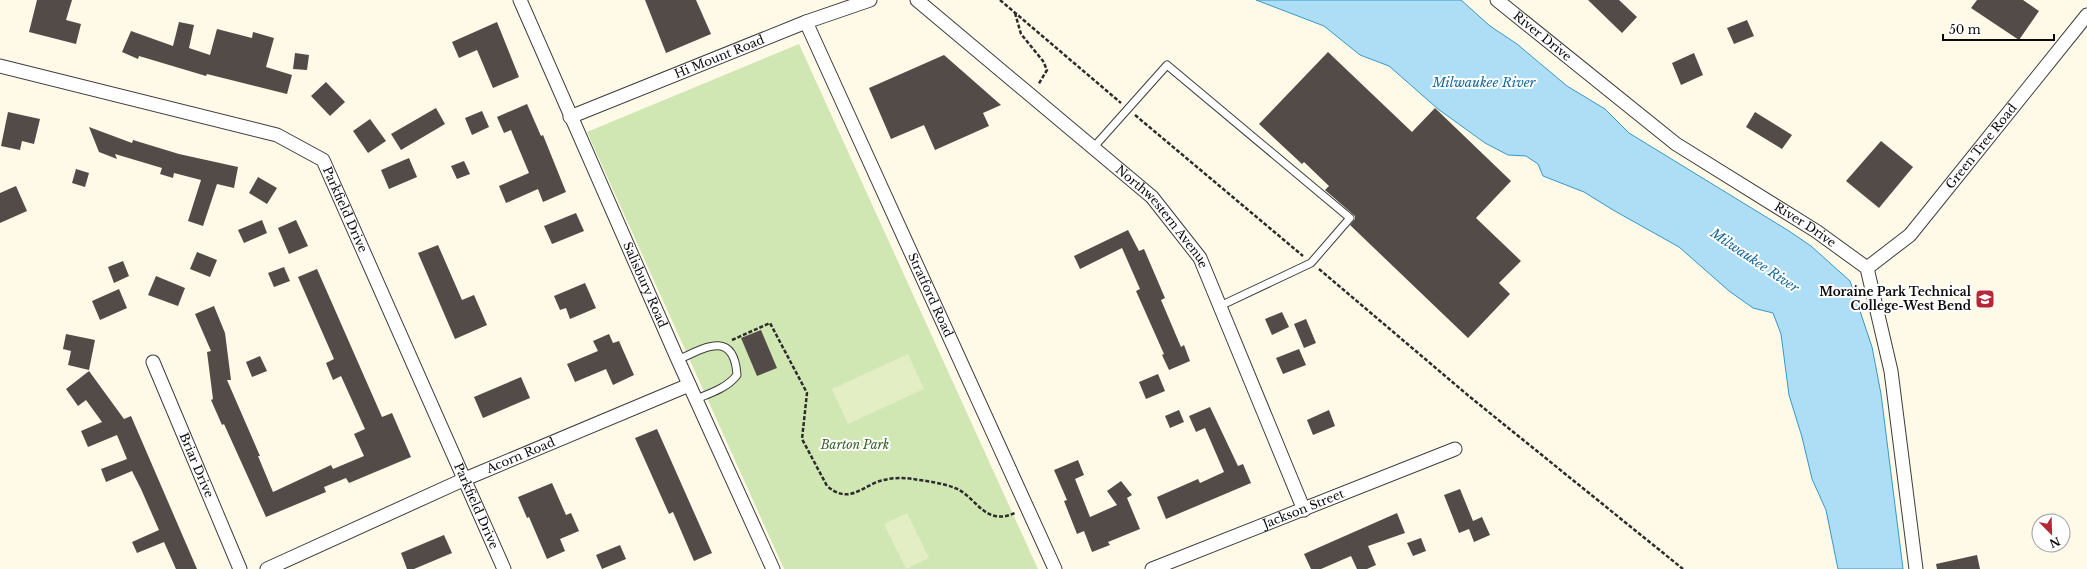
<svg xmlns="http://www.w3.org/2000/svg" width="2087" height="569" font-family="'Libre Baskerville',serif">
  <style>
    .green { fill: #d1e7b3 }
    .pitch { fill: #e3eec5 }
    .water { fill: #aedef5; stroke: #3698ca }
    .building { fill: #524b47 }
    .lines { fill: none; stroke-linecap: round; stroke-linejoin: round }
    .lane-casing { stroke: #3d3d3d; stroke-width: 9 }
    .street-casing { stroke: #3d3d3d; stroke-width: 15 }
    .path { stroke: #2c2c2c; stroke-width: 2.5; stroke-dasharray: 4 2; stroke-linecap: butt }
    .lane { stroke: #fff; stroke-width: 7 }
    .street { stroke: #fff; stroke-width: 13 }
    .labels { text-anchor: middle; stroke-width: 4; stroke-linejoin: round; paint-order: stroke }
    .street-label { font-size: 12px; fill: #0a0a0a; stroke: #fff }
    .poi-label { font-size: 12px; font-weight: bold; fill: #0a0a0a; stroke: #fff; text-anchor: end }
    .park-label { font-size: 12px; font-style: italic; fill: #2f5f1d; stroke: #fff }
    .water-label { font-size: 13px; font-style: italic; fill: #176898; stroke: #fff }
  </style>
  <rect width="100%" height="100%" fill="#fff9e8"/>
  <!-- green -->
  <path class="green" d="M799,44L1038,569H784L587,132Z"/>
  <!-- pitch -->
  <g class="pitch">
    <path d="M908,354L924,389L848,424L832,389Z"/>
    <path d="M907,513L929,558L906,569L884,524Z"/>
  </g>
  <!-- water -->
  <path class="water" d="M1256,0H1461L1490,26L1517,44L1567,86L1605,109L1629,133L1789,231L1811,246L1850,281L1872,347L1881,394L1903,569H1838L1826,510L1812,479L1802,437L1789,395L1781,334L1773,313L1753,308L1729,291L1679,247L1613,210L1584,192L1543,176L1538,164L1526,156L1508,155L1485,143L1438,109L1389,66L1360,55L1324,26Z"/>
  <!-- building -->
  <g class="building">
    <path d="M37,0H72L66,20L81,24L76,44L29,32Z"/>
    <path d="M645,0H696L711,34L666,53Z"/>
    <path d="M1588,0H1619L1637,17L1622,33Z"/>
    <path d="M1977,0H2023L2039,11L2019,40L1971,8Z"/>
    <path d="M1747,20L1754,36L1734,44L1727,28Z"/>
    <path d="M179,22L194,25L189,48L210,55L217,29L252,38L253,32L274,38L266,67L292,75L287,94L207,74L206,76L139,56L138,59L122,52L131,31L173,46Z"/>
    <path d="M497,22L519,77L493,88L477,50L459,58L452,42Z"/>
    <path d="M1328,52L1412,132L1435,108L1511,181L1476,218L1521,261L1499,283L1510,294L1468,338L1350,225L1355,219V216L1325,190L1329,186L1304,162L1302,164L1259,124Z"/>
    <path d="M295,53L309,55L307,70L293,69Z"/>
    <path d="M1694,53L1703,75L1681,85L1672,63Z"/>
    <path d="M944,55L1001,105L983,113L989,126L935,150L924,125L891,139L869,88Z"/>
    <path d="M326,82L345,102L330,116L311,96Z"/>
    <path d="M527,104L541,136L543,135L566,192L543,202L538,189L506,203L499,186L529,173L511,130L504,133L497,117Z"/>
    <path d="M436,108L445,124L401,150L391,134Z"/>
    <path d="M482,111L489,127L472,135L465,118Z"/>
    <path d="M8,112L40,119L34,144L22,141L20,150L1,146Z"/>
    <path d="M1755,112L1792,135L1782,149L1746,127Z"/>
    <path d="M370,119L386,141L368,153L353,131Z"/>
    <path d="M89,127L132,143L133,140L179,154L238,167L234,188L217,184L203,226L188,221L201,180L174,173L173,178L160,174L162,168L115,154L117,159L99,152Z"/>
    <path d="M1881,141L1913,167L1879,208L1846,181Z"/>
    <path d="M409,158L417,177L389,189L381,170Z"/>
    <path d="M464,161L470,174L457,179L451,166Z"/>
    <path d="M76,169L89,173L85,187L72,183Z"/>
    <path d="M258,177L277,188L267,204L249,193Z"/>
    <path d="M16,186L27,211L0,223V193Z"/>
    <path d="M576,213L584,231L552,244L544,226Z"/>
    <path d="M262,220L267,233L244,243L238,230Z"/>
    <path d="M296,220L308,246L289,254L278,228Z"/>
    <path d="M1128,230L1139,251L1144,249L1165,298L1161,300L1181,347L1184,345L1190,361L1169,370L1162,355L1164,354L1136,291L1140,289L1122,248L1080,269L1074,256Z"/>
    <path d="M438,245L462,300L474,295L487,325L455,339L418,253Z"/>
    <path d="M197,252L217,260L210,277L190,269Z"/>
    <path d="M123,261L129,276L114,283L108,267Z"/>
    <path d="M284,267L290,281L274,287L268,273Z"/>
    <path d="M317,269L382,417L392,413L411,457L349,483L346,478L324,487L326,492L266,517L224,424L222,425L211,400L213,399L207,352L211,351L195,314L214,306L225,333L231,380H227L260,456H258L273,492L331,465L333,469L364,456L354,434L365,429L341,376L333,380L326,363L334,359L298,277Z"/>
    <path d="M156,276L185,288L178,306L148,295Z"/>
    <path d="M585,283L596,308L570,319L566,308L560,310L554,296Z"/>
    <path d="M119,289L127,308L100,320L92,301Z"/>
    <path d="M1282,312L1289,327L1272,335L1265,319Z"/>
    <path d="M1306,319L1316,343L1304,348L1294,324Z"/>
    <path d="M761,330L777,368L757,376L741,338Z"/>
    <path d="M66,334L95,340L89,370L68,365L71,351L63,349Z"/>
    <path d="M609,334L613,343L619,341L634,375L613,385L606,369L575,382L567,364L598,351L593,341Z"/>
    <path d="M1299,349L1306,365L1283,374L1276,358Z"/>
    <path d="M260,356L267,371L252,377L246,362Z"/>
    <path d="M89,371L124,419L131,416L197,569H176L164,542L137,553L132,542L159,530L141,489L132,471L106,482L101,469L127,459L117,435L88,447L81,431L102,422L86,400L78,406L66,389Z"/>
    <path d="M1158,374L1165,391L1146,399L1139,382Z"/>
    <path d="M521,377L530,398L483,418L474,397Z"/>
    <path d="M1210,407L1238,466L1243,464L1251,483L1166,519L1157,497L1198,479L1200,483L1224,472L1205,428L1196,432L1189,416Z"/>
    <path d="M1179,410L1184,422L1170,428L1165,416Z"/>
    <path d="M1329,410L1335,426L1313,435L1307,420Z"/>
    <path d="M657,429L712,553L694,561L673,512L669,514L635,438Z"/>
    <path d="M1078,460L1084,475L1075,479L1090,517L1117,505L1107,491L1121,481L1132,495L1127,498L1140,529L1108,542L1110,545L1092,552L1084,531L1077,534L1064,501L1067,500L1054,470Z"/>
    <path d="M552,483L566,515L571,513L579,531L560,539L565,551L547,559L529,517L527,518L518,497Z"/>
    <path d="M1460,489L1473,521L1482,517L1490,535L1474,542L1469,529L1459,533L1444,495Z"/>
    <path d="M1397,513L1405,533L1368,546L1376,565L1367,569H1357L1351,556L1321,569H1311L1304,554Z"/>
    <path d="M444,535L452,553L414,569H407L401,553Z"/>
    <path d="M1421,538L1426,551L1413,556L1407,543Z"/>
    <path d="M620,545L626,559L602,569L596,555Z"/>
    <path d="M1977,555L1980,569H1937L1936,564Z"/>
  </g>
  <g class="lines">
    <defs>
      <g id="lane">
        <path d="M1093,148L1167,65L1350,218L1311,263L1220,306"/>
        <path d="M678,360C705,347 734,330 737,375C727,388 711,393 696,399"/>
      </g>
      <g id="street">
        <path id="s1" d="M520,0L678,360L773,569"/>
        <path id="s2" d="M917,0L1152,197L1200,258L1304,510"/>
        <path id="s3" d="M1497,0L1676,144L1816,231L1867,268L1891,371L1916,569"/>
        <path id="s4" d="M806,22L1055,569"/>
        <path id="s5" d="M0,66L277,135L323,160L504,569"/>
        <path id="s6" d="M570,117L806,22L870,0"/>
        <path id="s7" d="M1867,268L1910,235L2087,15"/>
        <path id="s8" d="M153,362L240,569"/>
        <path id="s9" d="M267,569L465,479L689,385"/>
        <path id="s10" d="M1152,569L1455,449"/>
      </g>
    </defs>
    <!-- lane casing -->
    <use href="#lane" class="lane-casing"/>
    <!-- street casing -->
    <use href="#street" class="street-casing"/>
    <!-- path -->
    <g class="path">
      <path d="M1000,0L1121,103"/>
      <path d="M1015,13L1021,34L1043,61L1047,70L1038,85"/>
      <path d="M1135,115L1303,256"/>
      <path d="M1319,269L1470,397L1683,569"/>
      <path d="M732,340L770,323L807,393L802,439L827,486C847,503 858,490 877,482C888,478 901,477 913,479C926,481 943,483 955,488C976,496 984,527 1015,513"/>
    </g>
    <!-- lane -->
    <use href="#lane" class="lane"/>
    <!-- street -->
    <use href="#street" class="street"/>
  </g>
  <!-- icons -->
  <defs>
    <symbol id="university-square" viewBox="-11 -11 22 22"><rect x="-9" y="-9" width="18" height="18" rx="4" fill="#b62636" stroke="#fff"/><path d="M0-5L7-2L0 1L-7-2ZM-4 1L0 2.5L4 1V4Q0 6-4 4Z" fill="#fff"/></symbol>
  </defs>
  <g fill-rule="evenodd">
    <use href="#university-square" x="1974" y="288" width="22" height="22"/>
  </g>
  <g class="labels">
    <!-- street labels -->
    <g class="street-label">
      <text dy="4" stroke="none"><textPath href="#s3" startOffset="58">River Drive</textPath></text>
      <text dy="4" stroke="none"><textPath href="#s6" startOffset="161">Hi Mount Road</textPath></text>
      <text dy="4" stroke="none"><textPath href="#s7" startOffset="168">Green Tree Road</textPath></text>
      <text dy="4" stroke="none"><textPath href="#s5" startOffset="392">Parkfield Drive</textPath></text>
      <text dy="4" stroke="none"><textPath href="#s2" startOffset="328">Northwestern Avenue</textPath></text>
      <text dy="4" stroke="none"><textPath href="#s3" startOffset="382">River Drive</textPath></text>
      <text dy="4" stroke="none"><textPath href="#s1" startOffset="311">Salisbury Road</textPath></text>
      <text dy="4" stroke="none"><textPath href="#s4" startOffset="300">Stratford Road</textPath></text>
      <text dy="4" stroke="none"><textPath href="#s9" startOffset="278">Acorn Road</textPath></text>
      <text dy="4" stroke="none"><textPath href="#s8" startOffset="112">Briar Drive</textPath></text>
      <text dy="4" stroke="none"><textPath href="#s5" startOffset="716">Parkfield Drive</textPath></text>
      <text dy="4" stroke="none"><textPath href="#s10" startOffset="163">Jackson Street</textPath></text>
    </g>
    <!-- poi labels -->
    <g class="poi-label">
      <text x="1971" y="296">Moraine Park Technical<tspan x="1971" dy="14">College-West Bend</tspan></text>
    </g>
    <!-- park labels -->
    <g class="park-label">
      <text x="855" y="449">Barton Park</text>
    </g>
    <!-- water labels -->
    <g class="water-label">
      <text x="1484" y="87">Milwaukee River</text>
      <text transform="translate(1755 260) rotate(34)" y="5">Milwaukee River</text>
    </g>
  </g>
  <!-- north arrow -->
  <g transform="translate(2051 533) rotate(157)"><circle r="19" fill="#ffffff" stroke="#9d9d9d"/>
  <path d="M0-3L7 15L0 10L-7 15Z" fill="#b62636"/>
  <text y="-6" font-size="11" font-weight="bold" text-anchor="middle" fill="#0a0a0a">N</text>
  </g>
  <!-- scale -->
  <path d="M1943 34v6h111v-6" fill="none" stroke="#0a0a0a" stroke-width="2"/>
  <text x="1949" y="34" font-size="12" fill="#0a0a0a" stroke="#ffffff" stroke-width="3" paint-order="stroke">50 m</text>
</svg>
